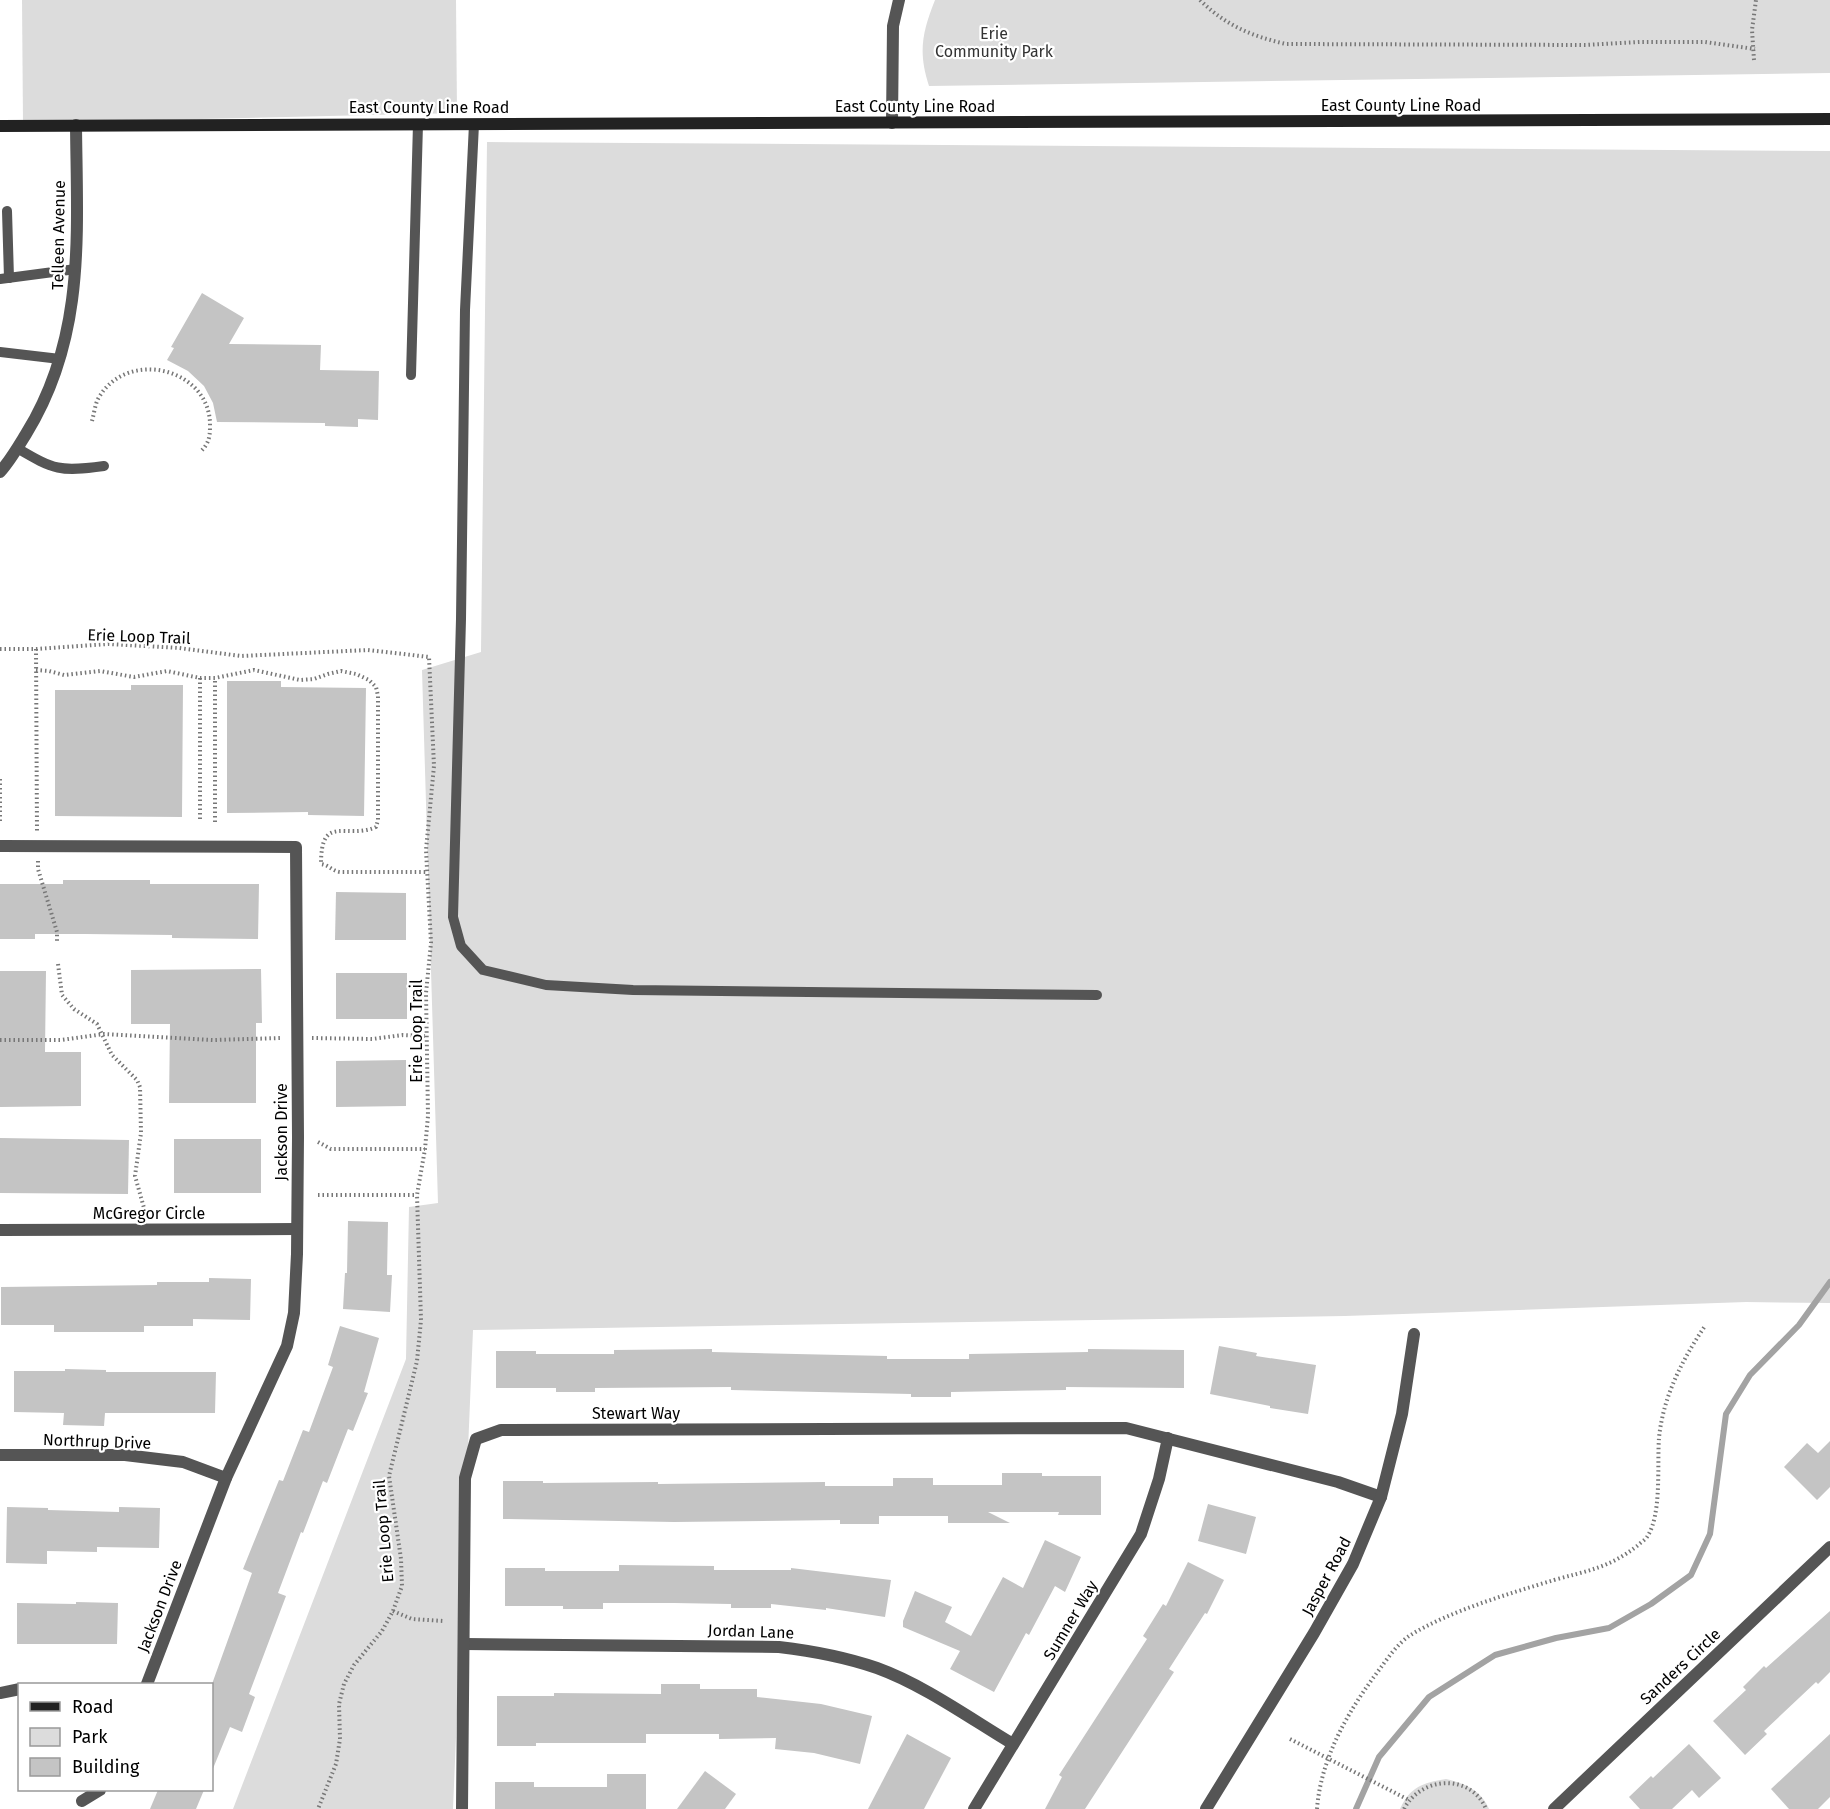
<svg xmlns="http://www.w3.org/2000/svg" width="1830" height="1809" font-family="'Fira Sans',sans-serif">
  <style>
    .green { fill: #dcdcdc }
    .lines { fill: none; stroke-linecap: round; stroke-linejoin: round }
    .stream { stroke: #a3a3a3; stroke-width: 6 }
    .building { fill: #c4c4c4 }
    .path { stroke: #777; stroke-width: 4; stroke-dasharray: 1.5 3; stroke-linecap: butt }
    .service { stroke: #555; stroke-width: 10 }
    .minor { stroke: #555; stroke-width: 12 }
    .secondary { stroke: #222; stroke-width: 12 }
    .labels { text-anchor: middle; stroke-width: 4.5; stroke-linejoin: round; paint-order: stroke }
    .park-label { font-size: 16px; fill: #333; stroke: #fff }
    .street-label { font-size: 16px; fill: #000; stroke: #fff }
  </style>
  <rect width="100%" height="100%" fill="#fff"/>
  <!-- green -->
  <g class="green">
    <path d="M22,0H456L457,113L23,123Z"/>
    <path d="M935,0H1830V73L929,86C918,52 922,33 935,0Z"/>
    <path d="M487,142L1830,151V1303L1746,1302L1345,1316L473,1330L453,1809H233L406,1359L409,1207L438,1203L422,670L481,652Z"/>
    <path d="M1446,1779C1464,1783 1481,1790 1489,1809H1400C1410,1787 1422,1783 1446,1779Z"/>
  </g>
  <g class="lines">
    <!-- stream -->
    <path class="stream" d="M1356,1809L1379,1757L1429,1697L1495,1655L1556,1638L1609,1628L1651,1604L1691,1575L1710,1534L1726,1414L1750,1375L1799,1325L1830,1282"/>
  </g>
  <!-- building -->
  <g class="building">
    <path d="M202,293L244,318L229,344L321,345L320,370L379,371L378,420L358,419V427L325,426V423L217,422L213,403L204,386L188,371L167,360L174,348L171,347Z"/>
    <path d="M227,681H281V687L366,688L364,816L308,815V812L227,813Z"/>
    <path d="M131,685H183L182,817L55,816V690H131Z"/>
    <path d="M63,880H150V884H259L258,939L172,938V935L85,934H35V939H0V884H63Z"/>
    <path d="M336,892L406,893V940H335Z"/>
    <path d="M261,969L262,1023H256V1103H169L170,1024H131V970Z"/>
    <path d="M0,971H46L45,1052H81V1106L0,1107Z"/>
    <rect x="336" y="973" width="71" height="46"/>
    <path d="M406,1060V1106L336,1107V1061Z"/>
    <path d="M0,1138L129,1140L128,1194L0,1193Z"/>
    <rect x="174" y="1139" width="87" height="54"/>
    <path d="M348,1221L388,1222L387,1275H392L390,1312L343,1309L345,1273H347Z"/>
    <path d="M209,1278L251,1279L250,1320L193,1319V1326H144V1332H54V1325H1V1287L157,1285V1282H209Z"/>
    <path d="M340,1326L379,1338L364,1392L368,1393L353,1431L348,1429L327,1483L323,1481L303,1533L301,1532L278,1593L286,1596L249,1694L255,1697L242,1732L230,1727L212,1771V1684L252,1573L243,1569L279,1480L283,1481L303,1430L309,1432L333,1367L328,1365Z"/>
    <path d="M1219,1346L1257,1353L1256,1356L1316,1365L1308,1414L1270,1408V1406L1210,1394Z"/>
    <path d="M712,1349V1352L887,1356V1359H969V1354L1088,1352V1349L1184,1350V1388L1066,1387V1390L951,1392V1397H911V1394L731,1390V1387L595,1388V1392H556V1388H496V1351H536V1354H614V1350Z"/>
    <path d="M65,1369L106,1370V1372H216L215,1413H105L104,1426L63,1425L64,1413L14,1412V1371H65Z"/>
    <path d="M1830,1441V1487L1817,1500L1784,1467L1807,1443L1818,1453Z"/>
    <path d="M1002,1473H1042V1476H1101V1515H1058L1059,1512H988L1010,1523H948V1516H879V1524H840V1520L674,1522L503,1519V1481H543V1483L658,1482V1484L825,1482V1486H893V1478H933V1485H1002Z"/>
    <path d="M1208,1504L1256,1517L1246,1554L1198,1541Z"/>
    <path d="M7,1507L48,1508V1510L119,1512V1507L160,1508L159,1548L97,1547V1552L47,1551V1564L6,1563Z"/>
    <path d="M1045,1540L1081,1557L1065,1592L1055,1586L1029,1635L1026,1633L994,1692L950,1669L960,1651L903,1627V1621L915,1591L952,1607L945,1622L971,1636L1003,1577L1023,1588Z"/>
    <path d="M1188,1562L1224,1580L1207,1614L1205,1613L1169,1669L1174,1672L1085,1809H1045L1062,1777L1059,1775L1147,1639L1143,1636L1163,1604L1166,1606Z"/>
    <path d="M619,1565L714,1566V1570H791V1568L891,1580L885,1617L826,1608V1610L771,1604V1608H731V1604L674,1603H603V1609H563V1606H505V1568H545V1571H619Z"/>
    <path d="M76,1602L118,1603L117,1644H17V1603L76,1604Z"/>
    <path d="M1830,1611V1672L1818,1684L1816,1682L1764,1731L1767,1734L1745,1755L1713,1721L1746,1690L1743,1687L1764,1666L1766,1668Z"/>
    <path d="M661,1684H700V1689H757V1697L821,1704L872,1716L860,1764L814,1753L775,1749L776,1738L719,1739V1734H646V1743H536V1746H497V1696H554V1693L661,1694Z"/>
    <path d="M907,1734L951,1758L924,1809H868Z"/>
    <path d="M1830,1734V1797L1818,1809H1789L1771,1789Z"/>
    <path d="M1689,1744L1721,1778L1699,1798L1692,1790L1672,1809H1640L1629,1797L1651,1776L1653,1778Z"/>
    <path d="M705,1771L736,1794L725,1809H677Z"/>
    <path d="M607,1774H646V1809H495V1782H534V1787H607Z"/>
    <path d="M158,1790H204L196,1809H150Z"/>
  </g>
  <g class="lines">
    <!-- path -->
    <g class="path">
      <path d="M1200,0C1225,25 1251,36 1286,44L1586,45L1640,42H1705L1755,49"/>
      <path d="M1754,60L1752,30L1756,0"/>
      <path d="M92,421C94,414 95,405 98,399C126,347 212,368 210,427C210,438 208,445 200,452"/>
      <path d="M0,649H36L108,644L179,648L241,656L368,650L429,657L434,766L426,850L431,943L426,993L428,1116L425,1149L417,1195L421,1320L417,1361L389,1476L401,1559L402,1586L393,1611L382,1631L354,1665L344,1684L339,1704L340,1739L336,1764L318,1809"/>
      <path d="M36,649L37,831"/>
      <path d="M36,670L49,671L64,675L100,671L134,677L167,671L200,678H215L254,670L300,680L314,679L328,674L341,671L356,674L369,680L376,687L378,696V820L376,827C346,840 321,813 321,864C329,865 332,871 340,872H426"/>
      <path d="M200,678V822"/>
      <path d="M0,779V822"/>
      <path d="M215,822V678"/>
      <path d="M38,861V869L57,932V943"/>
      <path d="M58,964L62,995L74,1009L97,1024L112,1055L137,1080L140,1087L141,1133L135,1176L144,1208"/>
      <path d="M312,1038L372,1039L403,1035L425,1036"/>
      <path d="M0,1040H61L104,1034L213,1040L282,1038"/>
      <path d="M318,1142L331,1149H425"/>
      <path d="M318,1195H417"/>
      <path d="M393,1611L412,1619L443,1621"/>
      <path d="M1290,1739L1409,1800"/>
      <path d="M1317,1809C1321,1756 1350,1708 1382,1666C1389,1656 1399,1643 1409,1636C1449,1611 1508,1594 1554,1580C1586,1571 1609,1568 1637,1546C1640,1543 1645,1540 1647,1537C1662,1515 1657,1465 1659,1438C1663,1397 1682,1360 1705,1326"/>
      <path d="M1404,1809C1421,1776 1471,1773 1486,1809"/>
    </g>
    <!-- service -->
    <g class="service">
      <path d="M474,124L465,310L461,619L453,917L461,946L483,970L546,985L633,990L1097,995"/>
      <path d="M7,211L9,278"/>
      <path d="M0,279L76,269"/>
      <path d="M0,352L60,359"/>
      <path d="M411,375L418,124"/>
      <path d="M17,448C54,470 60,472 104,466"/>
    </g>
    <!-- minor -->
    <g class="minor">
      <path d="M892,123L893,26L899,0"/>
      <path d="M0,472C10,461 18,447 26,434C86,337 77,234 76,125"/>
      <path d="M0,846L296,847L298,1137L297,1254L294,1313L287,1346L226,1478L147,1684"/>
      <path d="M0,1230L297,1229"/>
      <path d="M0,1455H125L183,1462L226,1478"/>
      <path d="M465,1644L779,1647C813,1651 845,1657 877,1668C924,1685 971,1719 1013,1744"/>
      <path d="M0,1693L20,1689"/>
      <path d="M82,1801L100,1790"/>
      <path d="M462,1809L465,1478L476,1439L501,1430L1126,1428L1338,1482L1381,1497"/>
      <path d="M974,1809L1141,1534L1159,1479L1168,1438"/>
      <path d="M1206,1809L1314,1633L1353,1564L1381,1497L1402,1414L1414,1334"/>
      <path d="M1554,1809L1830,1547"/>
    </g>
    <!-- secondary -->
    <path class="secondary" d="M0,126L1830,119"/>
  </g>
  <g class="labels">
    <!-- park labels -->
    <g class="park-label">
      <text x="994" y="39">Erie<tspan x="994" dy="18">Community Park</tspan></text>
    </g>
    <!-- street labels -->
    <g class="street-label">
      <text x="1401" y="111">East County Line Road</text>
      <text x="915" y="112">East County Line Road</text>
      <text x="429" y="113">East County Line Road</text>
      <text transform="translate(58 235) rotate(-89)" y="6">Telleen Avenue</text>
      <text transform="translate(139 636) rotate(2)" y="6">Erie Loop Trail</text>
      <text transform="translate(416 1031) rotate(-90)" y="6">Erie Loop Trail</text>
      <text transform="translate(281 1132) rotate(-90)" y="6">Jackson Drive</text>
      <text x="149" y="1219">McGregor Circle</text>
      <text x="636" y="1419">Stewart Way</text>
      <text transform="translate(97 1441) rotate(2)" y="6">Northrup Drive</text>
      <text transform="translate(383 1531) rotate(-95)" y="6">Erie Loop Trail</text>
      <text transform="translate(1326 1576) rotate(-62)" y="6">Jasper Road</text>
      <text transform="translate(159 1606) rotate(-69)" y="6">Jackson Drive</text>
      <text transform="translate(1070 1620) rotate(-59)" y="6">Sumner Way</text>
      <text transform="translate(751 1631) rotate(2)" y="6">Jordan Lane</text>
      <text transform="translate(1680 1666) rotate(-43)" y="6">Sanders Circle</text>
    </g>
  </g>
  <!-- legend -->
  <rect x="18" y="1683" width="195" height="108" fill="#ffffff" stroke="#999999" stroke-width="1.5"/>
  <rect x="30" y="1702" width="30" height="9" fill="#222222" stroke="#999999" stroke-width="1.5"/>
  <text x="72" y="1713" font-size="18" fill="#000000">Road</text>
  <rect x="30" y="1728" width="30" height="18" fill="#dcdcdc" stroke="#999999" stroke-width="1.5"/>
  <text x="72" y="1743" font-size="18" fill="#000000">Park</text>
  <rect x="30" y="1758" width="30" height="18" fill="#c4c4c4" stroke="#999999" stroke-width="1.5"/>
  <text x="72" y="1773" font-size="18" fill="#000000">Building</text>
</svg>
